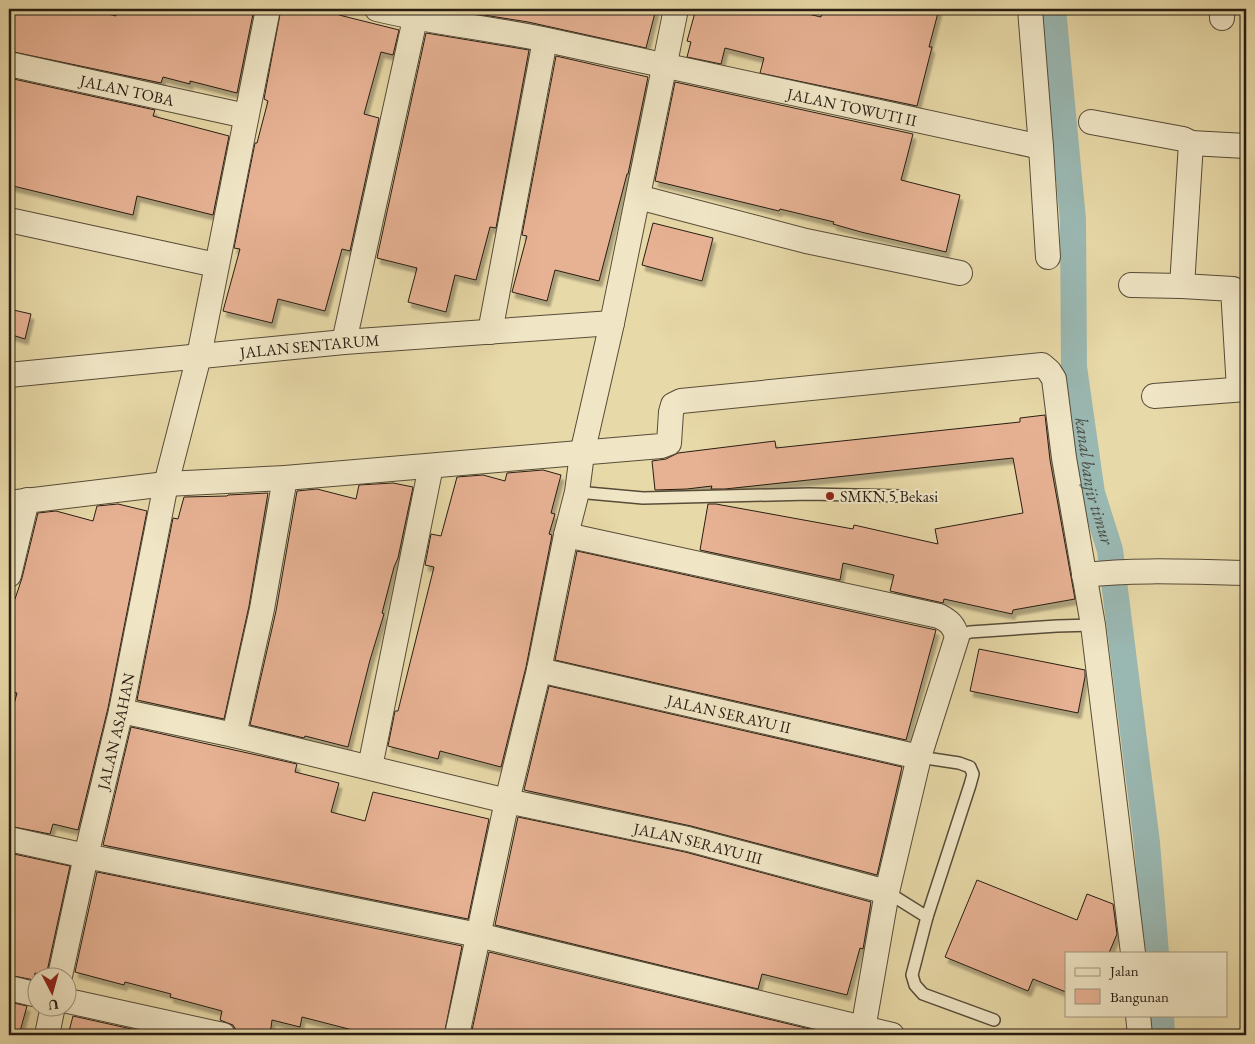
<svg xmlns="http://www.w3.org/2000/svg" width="1255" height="1044" font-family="'EB Garamond',serif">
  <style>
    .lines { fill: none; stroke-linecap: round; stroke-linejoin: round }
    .canal { stroke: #9ab8b2; stroke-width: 26 }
    .building { fill: #e7b294; stroke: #271d12; filter: url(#shadow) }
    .service-casing { stroke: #574c38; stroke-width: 14 }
    .minor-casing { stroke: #574c38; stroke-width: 26 }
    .service { stroke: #f0e6c6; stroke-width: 11 }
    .minor { stroke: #f0e6c6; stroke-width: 24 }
    .poi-dot { fill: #8f2418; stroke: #f0e6c6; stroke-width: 2 }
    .labels { text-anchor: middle; stroke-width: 4; stroke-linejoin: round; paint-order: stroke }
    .street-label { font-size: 16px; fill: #271d12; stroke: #f0e6c6 }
    .poi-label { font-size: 16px; fill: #271d12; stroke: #f0e6c6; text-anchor: start }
    .water-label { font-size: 18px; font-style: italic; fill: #4a4c42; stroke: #f0e6c6 }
  </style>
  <defs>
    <filter id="shadow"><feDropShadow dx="3" dy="5.5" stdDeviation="1" flood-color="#0004"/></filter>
  </defs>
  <rect width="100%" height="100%" fill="#e8d9a8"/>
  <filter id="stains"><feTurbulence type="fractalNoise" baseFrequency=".004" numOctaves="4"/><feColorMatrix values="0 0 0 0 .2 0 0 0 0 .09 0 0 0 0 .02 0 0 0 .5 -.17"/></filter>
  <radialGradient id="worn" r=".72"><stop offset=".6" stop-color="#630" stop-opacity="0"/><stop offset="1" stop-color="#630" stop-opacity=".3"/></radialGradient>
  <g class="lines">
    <!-- canal -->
    <g class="canal">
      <path id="s1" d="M1053,9L1073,220L1074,367L1092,493L1110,550L1147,843L1156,953"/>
      <path d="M1161,1015L1162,1035"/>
    </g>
  </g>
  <!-- building -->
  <g class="building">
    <path d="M9,9H89L116,16L118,9H254L237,93L190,81V84L163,77L161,83L9,51Z"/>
    <path d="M281,9H341L339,15L399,30L393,55L381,52L364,114L379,118L350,251L342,249L325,311L278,299L272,323L223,311L240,249L234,248L255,143H257L268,101L264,99Z"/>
    <path d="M446,9H656L646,48L528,22Z"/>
    <path d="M696,9H787L821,17L823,9H939L929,47H932L917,106L760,73L764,58L725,48L721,64L687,57L691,42L687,41Z"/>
    <path d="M426,33L529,50L496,228L490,227L476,280L455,275L446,312L408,302L417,268L377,258Z"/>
    <path d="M556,56L648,77L628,174H627L599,281L555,270L547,301L512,292L527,236L522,235Z"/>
    <path d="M9,78L155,110L153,116L229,136L213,215L137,196L133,215L9,185Z"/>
    <path d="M675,82L913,134L901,180L960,195L946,252L861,232L833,224L834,222L780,209L779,211L655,181Z"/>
    <path d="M653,223L713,238L702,281L642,265Z"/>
    <path d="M9,309L31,314L25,339L9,334Z"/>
    <path d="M1045,415L1050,460L1075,599L1013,610L1012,614L944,599L943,603L890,591L894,575L843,563L840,580L700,550L708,504H716L853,529L854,525L938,544L935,529L1023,513L1013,458L725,489H711L712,486L687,489L655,490L652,461L666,459L678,453L775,441L776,448L1020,422V418Z"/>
    <path d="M543,470L561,475L551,513L555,514L549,534L552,535L526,667L501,767L440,751L438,759L388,746L395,711H398L434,567L425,565L431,534L441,536L457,477L483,475L505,481L507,473Z"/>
    <path d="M393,483L413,487L398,558L394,567L382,613L384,614L370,660L348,747L305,736L304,738L250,725L276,611L297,491L317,489L356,499L359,485Z"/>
    <path d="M268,493L249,606L224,719L137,700L173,518L178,519L184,497L227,496L228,495Z"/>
    <path d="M118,504L147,511L108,708L78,830L53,824L50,834L9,826V723L17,693L9,691V615L13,599H15L22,578L38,513L56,511L93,521L97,506Z"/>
    <path d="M577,551L936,630L906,740L555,660Z"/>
    <path d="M979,649L1085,670V677L1078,713L970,691Z"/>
    <path d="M549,686L902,767L877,875L691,826L524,790Z"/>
    <path d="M131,727L297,764L295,772L339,783L331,812L365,821L373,792L489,819L468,919L103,845Z"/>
    <path d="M518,817L685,852L871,902L863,949L860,948L847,995L762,974L758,989L495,925Z"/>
    <path d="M9,853L70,866L46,976L35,973L34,980L9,975Z"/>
    <path d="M97,872L462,946L444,1035H372L302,1017L300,1027L272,1020L270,1035H236V1030L233,1025L220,1020L222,1011L170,997L171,994L125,982L124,985L75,972Z"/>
    <path d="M977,880L1077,920L1087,894L1113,904L1117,934L1109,953H1066V992L1033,979L1028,991L945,957Z"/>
    <path d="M489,952L818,1031V1035H471Z"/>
    <path d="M9,1002L27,1006L19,1035H9Z"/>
    <path d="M73,1016L145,1032L144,1035H68Z"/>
  </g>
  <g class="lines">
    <defs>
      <g id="service">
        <path d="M577,492L643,498L809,494L902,496"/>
        <path d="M957,637L970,632L1057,626L1093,625"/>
        <path d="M919,757L959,763L970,767L973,774L970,785L927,917L912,975L915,985L923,994L994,1020"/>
        <path d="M887,892L927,917"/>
      </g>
      <g id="minor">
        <path id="s2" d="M377,9C433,23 491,28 547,40C712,77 877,112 1041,147"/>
        <path d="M1030,9L1041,147L1048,257"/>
        <path d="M1222,9V18"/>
        <path id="s3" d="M9,64L246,116"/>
        <path d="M1091,122L1183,139L1191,143L1246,146"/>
        <path d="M638,197L806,241L960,273"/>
        <path d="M9,220L216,265"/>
        <path d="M1131,285L1182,286L1233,289L1239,389"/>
        <path d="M1182,286L1191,143"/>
        <path d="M490,332L545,40"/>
        <path d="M344,342L415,19"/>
        <path id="s4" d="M9,375L344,342L612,323"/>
        <path d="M1154,396L1246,389"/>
        <path d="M9,503L166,484L285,478L661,446L669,443L671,412L673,405L681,401L1042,365L1049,371L1054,379L1064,458L1093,625L1133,953"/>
        <path d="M566,535L939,616C949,621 954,625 957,637L919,757L887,892L862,1035"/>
        <path d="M9,575L27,500"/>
        <path d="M1084,575C1138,569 1192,572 1246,573"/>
        <path id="s5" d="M539,670L919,757"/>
        <path id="s6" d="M121,711L234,735L507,801L688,839L887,892"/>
        <path d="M234,735L262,609L285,478"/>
        <path d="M370,767L431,466"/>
        <path d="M9,839L86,856L478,935L892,1035"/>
        <path id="s7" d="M60,976L86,856L121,711L166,484L199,356L268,9"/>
        <path d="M9,988L38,995"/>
        <path d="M68,1001L223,1035"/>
        <path d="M1138,1015L1140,1035"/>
        <path d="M47,1035L53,1006"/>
        <path d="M457,1035L507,801L539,670L566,535L577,492L582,454L612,323L676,9"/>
      </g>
    </defs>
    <!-- service casing -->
    <use href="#service" class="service-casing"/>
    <!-- minor casing -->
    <use href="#minor" class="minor-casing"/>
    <!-- service -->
    <use href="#service" class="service"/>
    <!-- minor -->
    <use href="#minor" class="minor"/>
  </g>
  <!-- markers -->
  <circle class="poi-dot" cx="830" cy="496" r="5"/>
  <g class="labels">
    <!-- street labels -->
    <g class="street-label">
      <text dy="6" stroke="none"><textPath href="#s3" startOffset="121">JALAN TOBA</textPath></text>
      <text dy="6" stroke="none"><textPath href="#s2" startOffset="485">JALAN TOWUTI II</textPath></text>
      <text dy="6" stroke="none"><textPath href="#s4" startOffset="302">JALAN SENTARUM</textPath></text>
      <text dy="6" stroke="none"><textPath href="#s5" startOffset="195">JALAN SERAYU II</textPath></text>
      <text dy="6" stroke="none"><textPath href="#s7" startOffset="251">JALAN ASAHAN</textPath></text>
      <text dy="6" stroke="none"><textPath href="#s6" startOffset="592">JALAN SERAYU III</textPath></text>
    </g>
    <!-- poi labels -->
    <g class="poi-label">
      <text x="840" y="502">SMKN 5 Bekasi</text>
    </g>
    <!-- water labels -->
    <g class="water-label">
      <text dy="6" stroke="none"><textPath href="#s1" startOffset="475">kanal banjir timur</textPath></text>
    </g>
  </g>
  <!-- margin -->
  <rect width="1255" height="1044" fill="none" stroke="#e8d9a8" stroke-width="30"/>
  <rect x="10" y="10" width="1235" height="1024" fill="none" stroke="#271d12" stroke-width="2.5"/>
  <rect x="15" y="15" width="1225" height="1014" fill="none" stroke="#271d12"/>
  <!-- legend -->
  <rect x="1065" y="952" width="162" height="65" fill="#f0e6c6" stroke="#a0967e"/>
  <rect x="1075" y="968" width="25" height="8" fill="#f0e6c6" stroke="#a0967e"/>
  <text x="1110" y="976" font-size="15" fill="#271d12">Jalan</text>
  <rect x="1075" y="989" width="25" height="15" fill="#e7b294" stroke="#a0967e"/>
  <text x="1110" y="1002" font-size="15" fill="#271d12">Bangunan</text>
  <!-- north arrow -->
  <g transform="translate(52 992) rotate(174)"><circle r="24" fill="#f0e6c6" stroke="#a0967e"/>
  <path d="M0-4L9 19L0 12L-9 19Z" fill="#8f2418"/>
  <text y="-8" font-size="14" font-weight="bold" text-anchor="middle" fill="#271d12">U</text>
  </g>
  <rect width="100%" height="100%" filter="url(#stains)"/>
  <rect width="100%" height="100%" fill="url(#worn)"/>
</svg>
